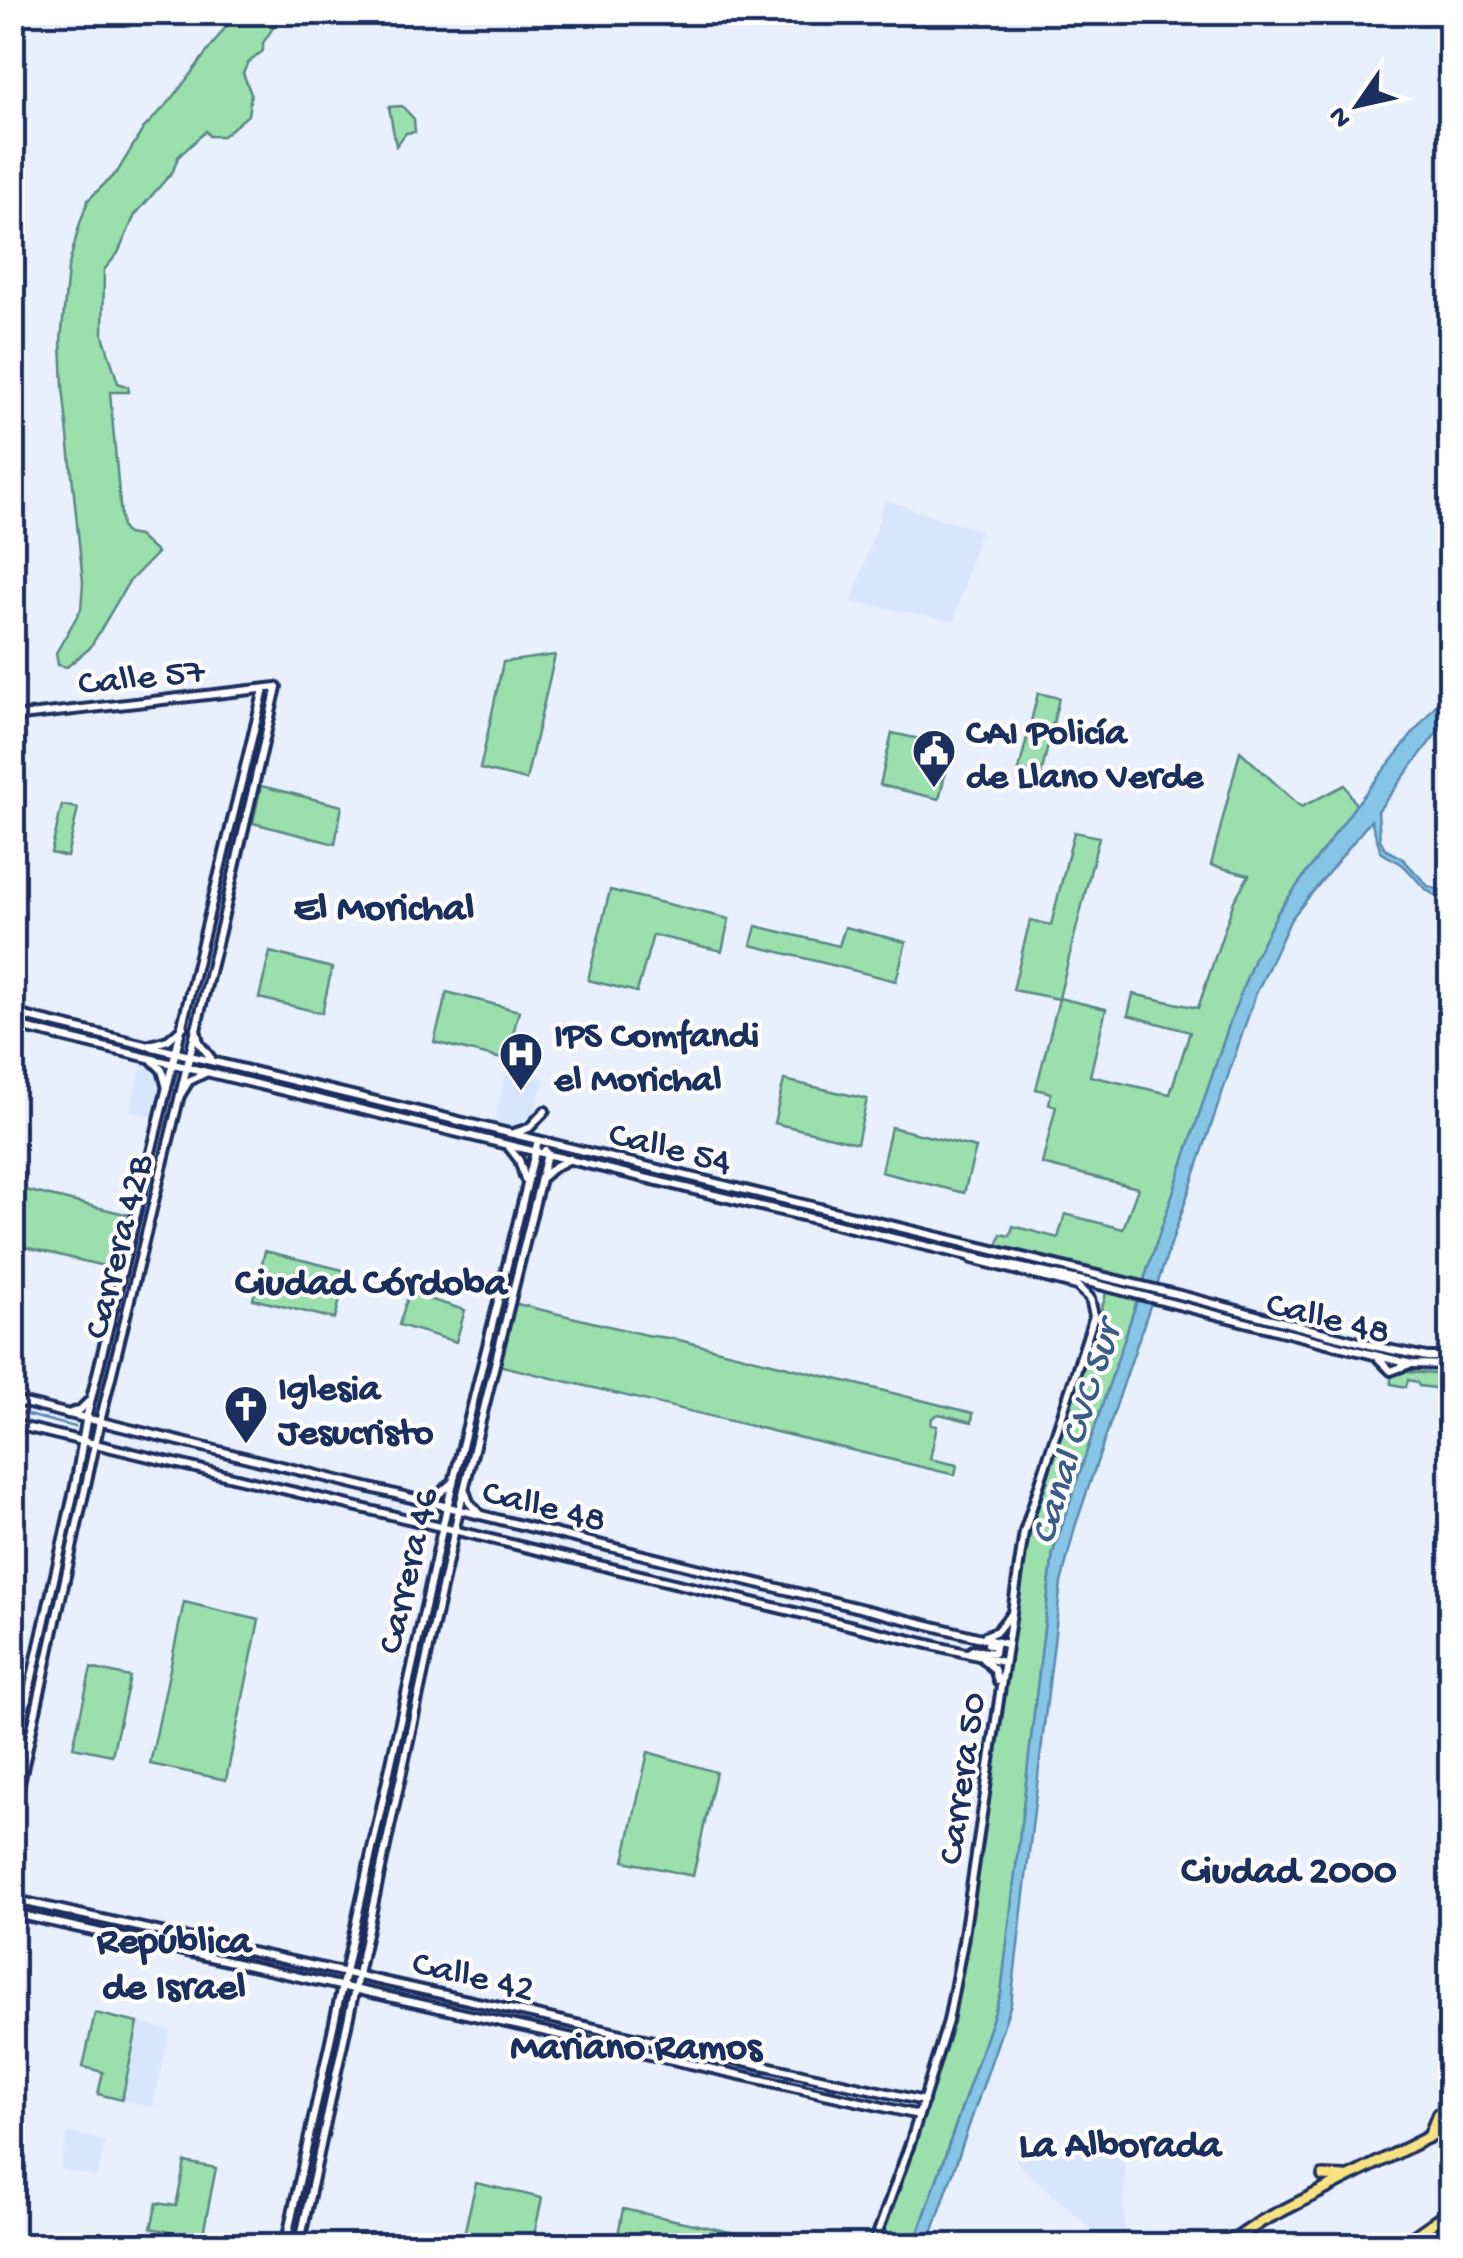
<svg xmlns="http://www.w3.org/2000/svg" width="1463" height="2258" font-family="'Gochi Hand',sans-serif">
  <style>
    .built { fill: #d8e6fd }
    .green { fill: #9adfac; stroke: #5a8785; stroke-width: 2.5 }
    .water { fill: #86c5e6; stroke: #5b89b0; stroke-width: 2.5 }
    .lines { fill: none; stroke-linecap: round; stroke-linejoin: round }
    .stream { stroke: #5b89b0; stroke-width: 2.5 }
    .tertiary-casing { stroke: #1b2f5e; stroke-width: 14 }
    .secondary-casing { stroke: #1b2f5e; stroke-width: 14 }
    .trunk-casing { stroke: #1b2f5e; stroke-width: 16 }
    .tertiary { stroke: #fff; stroke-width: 6 }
    .secondary { stroke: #fff; stroke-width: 6 }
    .trunk { stroke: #f7e281; stroke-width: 9 }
    .labels { text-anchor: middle; stroke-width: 8; stroke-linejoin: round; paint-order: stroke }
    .street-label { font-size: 38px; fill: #1b2f5e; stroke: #fff }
    .poi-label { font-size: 38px; font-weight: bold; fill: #1b2f5e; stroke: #fff; text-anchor: start }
    .neighbourhood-label { font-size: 40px; font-weight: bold; fill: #1b2f5e; stroke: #fff }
    .water-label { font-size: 40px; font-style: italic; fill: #3b5c87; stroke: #fff }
  </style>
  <rect width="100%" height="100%" fill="#e8f0fe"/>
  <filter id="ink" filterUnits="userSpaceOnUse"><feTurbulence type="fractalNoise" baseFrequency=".01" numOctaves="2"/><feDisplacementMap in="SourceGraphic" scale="20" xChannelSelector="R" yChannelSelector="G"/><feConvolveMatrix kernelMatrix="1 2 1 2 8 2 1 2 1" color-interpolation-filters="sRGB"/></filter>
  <g filter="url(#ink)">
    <!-- built -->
    <g class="built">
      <path d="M885,500L980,531L954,621L852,602Z"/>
      <path d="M143,1056L154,1061L167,1082L159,1118L130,1111Z"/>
      <path d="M507,1068L545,1079L533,1115L515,1126L494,1123Z"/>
      <path d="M138,2023L170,2030L153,2108L122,2100Z"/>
      <path d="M68,2132L106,2141L97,2177L60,2169Z"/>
      <path d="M1099,2139L1125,2164L1124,2231L1109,2245L1015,2160L1023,2150Z"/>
    </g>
    <!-- green -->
    <g class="green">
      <path d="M236,13L282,14L263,43V51L248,63L243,73L251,94L248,115L223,136H209L206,131L178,157L173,171L135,215L118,253L104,270L103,335L118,383L128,387L129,392H110L122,528L127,534L138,536L157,553L128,583L90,648L67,667L58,665L56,653L81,609L83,582L63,387L61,341L68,269L79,226L88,200L118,171L143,129L172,99Z"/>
      <path d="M402,106L414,119L415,132L406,133L396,146L389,107Z"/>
      <path d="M555,655L526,780L480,769L503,662Z"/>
      <path d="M1038,693L1059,698L1041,775L1019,770Z"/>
      <path d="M892,733L952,746L939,799L880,785Z"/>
      <path d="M1240,751L1301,807L1345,785L1356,805L1278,912L1254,959L1231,1019L1053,1553L1001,1994L914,2245L873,2246L921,2121L952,2022L969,1929L1023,1565L1030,1533L1105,1298L1108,1273L997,1247L1001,1234L1010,1236L1013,1226L1058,1238L1065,1214L1123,1229L1138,1188L1042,1164L1056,1106L1049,1104L1051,1093L1036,1089L1059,999L1013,990L1030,920L1051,925L1074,832L1099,837L1059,998L1106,1009L1090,1076L1170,1094L1190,1032L1128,1015L1133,994L1198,1008L1234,901L1249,875L1211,865Z"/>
      <path d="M261,786L342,806L335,844L253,823Z"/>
      <path d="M62,805L78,808L67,857L51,853Z"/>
      <path d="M610,890L729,919L722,951L653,935L637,992L588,980Z"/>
      <path d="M756,926L839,946L845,927L906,942L896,981L751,945Z"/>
      <path d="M270,952L332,968L322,1013L259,998Z"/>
      <path d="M447,992L519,1011L506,1060L434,1042Z"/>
      <path d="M784,1080L867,1099L857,1143L774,1123Z"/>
      <path d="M891,1127L976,1148L964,1193L881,1172Z"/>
      <path d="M13,1187L129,1215L116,1269L13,1244Z"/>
      <path d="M265,1251L347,1271L335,1319L253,1299Z"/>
      <path d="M409,1293L465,1310L456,1342L399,1325Z"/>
      <path d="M513,1303L646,1335L675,1339L973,1413L972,1422L939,1414L932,1418L931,1425L937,1426L930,1459L957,1465L955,1475L498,1365Z"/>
      <path d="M1391,1371L1450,1375V1390L1419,1386L1417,1382L1408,1380L1406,1387L1391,1384Z"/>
      <path d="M184,1602L259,1620L226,1780L150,1764Z"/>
      <path d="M91,1668L130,1677L112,1755L73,1747Z"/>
      <path d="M648,1752L716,1772L693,1876L624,1861Z"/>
      <path d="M95,2013L138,2023L122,2100L98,2094L103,2072L83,2067Z"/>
      <path d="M185,2162L216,2168L202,2239L151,2228L157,2203L176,2206Z"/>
      <path d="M476,2183L542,2198L532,2245H491L463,2238Z"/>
      <path d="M623,2209L791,2245H616Z"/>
    </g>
    <!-- water -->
    <path class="water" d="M1450,687V715L1378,811L1380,839L1385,849L1403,859L1428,886L1449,894L1450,918L1445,898C1426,896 1417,878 1404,866C1397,860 1389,858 1381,852L1371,820L1291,919L1255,996L1075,1527L1061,1583L1011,2004L928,2245L914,2246L1001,1994L1053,1553L1231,1019L1254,959L1278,912L1356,805Z"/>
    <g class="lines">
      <!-- stream -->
      <g class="stream">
        <path d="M12,1411L75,1427"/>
        <path d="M12,1907L180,1944"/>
      </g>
      <defs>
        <g id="tertiary">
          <path d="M12,717L277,687L223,919L100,1422L12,1819"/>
          <path d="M12,1400L1006,1644"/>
          <path d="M68,1414L80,1410L90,1400"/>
          <path d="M12,1424L1003,1662"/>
          <path d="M985,1636L997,1631L1009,1616"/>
          <path d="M968,1653L973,1650L994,1653L995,1646L988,1644"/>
          <path d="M983,1659L994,1669L998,1681"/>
          <path d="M12,1766L75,1486L87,1415L264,689"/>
          <path d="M12,1899L924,2101"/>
          <path d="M12,1913L919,2115"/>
          <path d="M873,2246L911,2141L948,2021L963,1942L1024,1532L1094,1316L1090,1298L1077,1286L972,1259"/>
          <path d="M1434,2246L1450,2230"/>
        </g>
        <g id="secondary">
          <path d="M12,1013L1184,1296L1378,1347L1427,1357H1450"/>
          <path d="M12,1025L955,1253L1092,1283L1374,1355L1412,1364L1450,1365"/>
          <path d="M196,1029L199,1043L211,1058"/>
          <path d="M150,1045L168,1040L183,1027"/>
          <path d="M153,1061L162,1070L167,1088"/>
          <path d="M181,1094L189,1081L205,1073"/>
          <path d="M514,1133L529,1128L545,1111"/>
          <path d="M508,1146L519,1160L525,1179"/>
          <path d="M543,1177L554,1167L570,1159"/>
          <path d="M1379,1359L1391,1371L1410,1364"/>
          <path d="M465,1491L469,1502L480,1515"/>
          <path d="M423,1502L439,1494L453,1482"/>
          <path d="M285,2246L447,1507L538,1140"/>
          <path d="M299,2246L459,1510L547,1154L545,1150"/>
        </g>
        <g id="trunk">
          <path d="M1429,2137L1438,2114"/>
          <path d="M1323,2176L1345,2177"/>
          <path d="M1225,2246L1262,2221L1450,2126"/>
          <path d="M1400,2246L1450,2211"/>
        </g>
      </defs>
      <!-- tertiary casing -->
      <use href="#tertiary" class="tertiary-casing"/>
      <!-- secondary casing -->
      <use href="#secondary" class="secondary-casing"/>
      <!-- trunk casing -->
      <use href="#trunk" class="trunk-casing"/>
      <!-- tertiary -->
      <use href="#tertiary" class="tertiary"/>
      <!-- secondary -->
      <use href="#secondary" class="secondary"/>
      <!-- trunk -->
      <use href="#trunk" class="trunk"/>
    </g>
  </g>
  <!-- icons -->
  <defs>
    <symbol id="civic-pin" viewBox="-11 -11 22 30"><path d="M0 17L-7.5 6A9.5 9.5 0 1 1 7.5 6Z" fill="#1b2f5e" stroke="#fff"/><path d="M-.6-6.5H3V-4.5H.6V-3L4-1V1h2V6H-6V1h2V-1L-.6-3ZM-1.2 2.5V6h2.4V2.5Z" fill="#fff"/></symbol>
    <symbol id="hospital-pin" viewBox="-11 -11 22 30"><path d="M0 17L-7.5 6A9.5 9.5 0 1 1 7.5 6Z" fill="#1b2f5e" stroke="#fff"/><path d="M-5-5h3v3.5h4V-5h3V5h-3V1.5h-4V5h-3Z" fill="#fff"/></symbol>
    <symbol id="church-pin" viewBox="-11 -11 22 30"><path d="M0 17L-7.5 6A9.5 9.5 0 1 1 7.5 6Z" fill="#1b2f5e" stroke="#fff"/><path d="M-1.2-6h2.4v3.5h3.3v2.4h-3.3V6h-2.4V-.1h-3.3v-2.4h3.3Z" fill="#fff"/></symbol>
  </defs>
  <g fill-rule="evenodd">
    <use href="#civic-pin" x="909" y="726" width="50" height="68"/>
    <use href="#hospital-pin" x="496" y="1029" width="50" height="68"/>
    <use href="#church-pin" x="221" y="1382" width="50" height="68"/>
  </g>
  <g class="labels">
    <!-- street labels -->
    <g class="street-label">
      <text transform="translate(141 674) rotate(-6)" y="13">Calle 57</text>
      <text transform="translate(671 1145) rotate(14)" y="13">Calle 54</text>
      <text transform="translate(115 1246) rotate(-76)" y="13">Carrera 42B</text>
      <text transform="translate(1329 1315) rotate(14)" y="13">Calle 48</text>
      <text transform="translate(545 1503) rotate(14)" y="13">Calle 48</text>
      <text transform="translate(405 1570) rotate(-77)" y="13">Carrera 46</text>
      <text transform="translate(959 1778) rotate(-82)" y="13">Carrera 50</text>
      <text transform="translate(474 1973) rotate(13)" y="13">Calle 42</text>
    </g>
    <!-- poi labels -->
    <g class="poi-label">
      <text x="966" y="742">CAI Policía<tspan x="966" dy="44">de Llano Verde</tspan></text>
      <text x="554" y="1045">IPS Comfandi<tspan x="554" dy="44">el Morichal</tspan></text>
      <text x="278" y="1398">Iglesia<tspan x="278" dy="44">Jesucristo</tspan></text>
    </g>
    <!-- neighbourhood labels -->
    <g class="neighbourhood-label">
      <text x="384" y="918">El Morichal</text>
      <text x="371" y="1293">Ciudad Córdoba</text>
      <text x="1289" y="1881">Ciudad 2000</text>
      <text x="174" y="1951">República<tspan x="174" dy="46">de Israel</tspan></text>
      <text x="636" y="2057">Mariano Ramos</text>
      <text x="1120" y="2155">La Alborada</text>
    </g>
    <!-- water labels -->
    <g class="water-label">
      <text transform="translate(1072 1432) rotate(-73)" y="14">Canal CVC Sur</text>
    </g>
  </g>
  <!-- margin -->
  <rect width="1463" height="2258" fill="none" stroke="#fff" stroke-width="50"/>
  <rect x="25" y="25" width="1413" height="2208" fill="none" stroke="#1b2f5e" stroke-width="4" filter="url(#ink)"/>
  <!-- north arrow -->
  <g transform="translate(1358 105) rotate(236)" stroke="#ffffff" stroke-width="8" paint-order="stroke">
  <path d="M0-8L18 38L0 25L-18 38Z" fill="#1b2f5e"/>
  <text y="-15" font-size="28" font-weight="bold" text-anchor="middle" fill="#1b2f5e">N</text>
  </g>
</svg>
